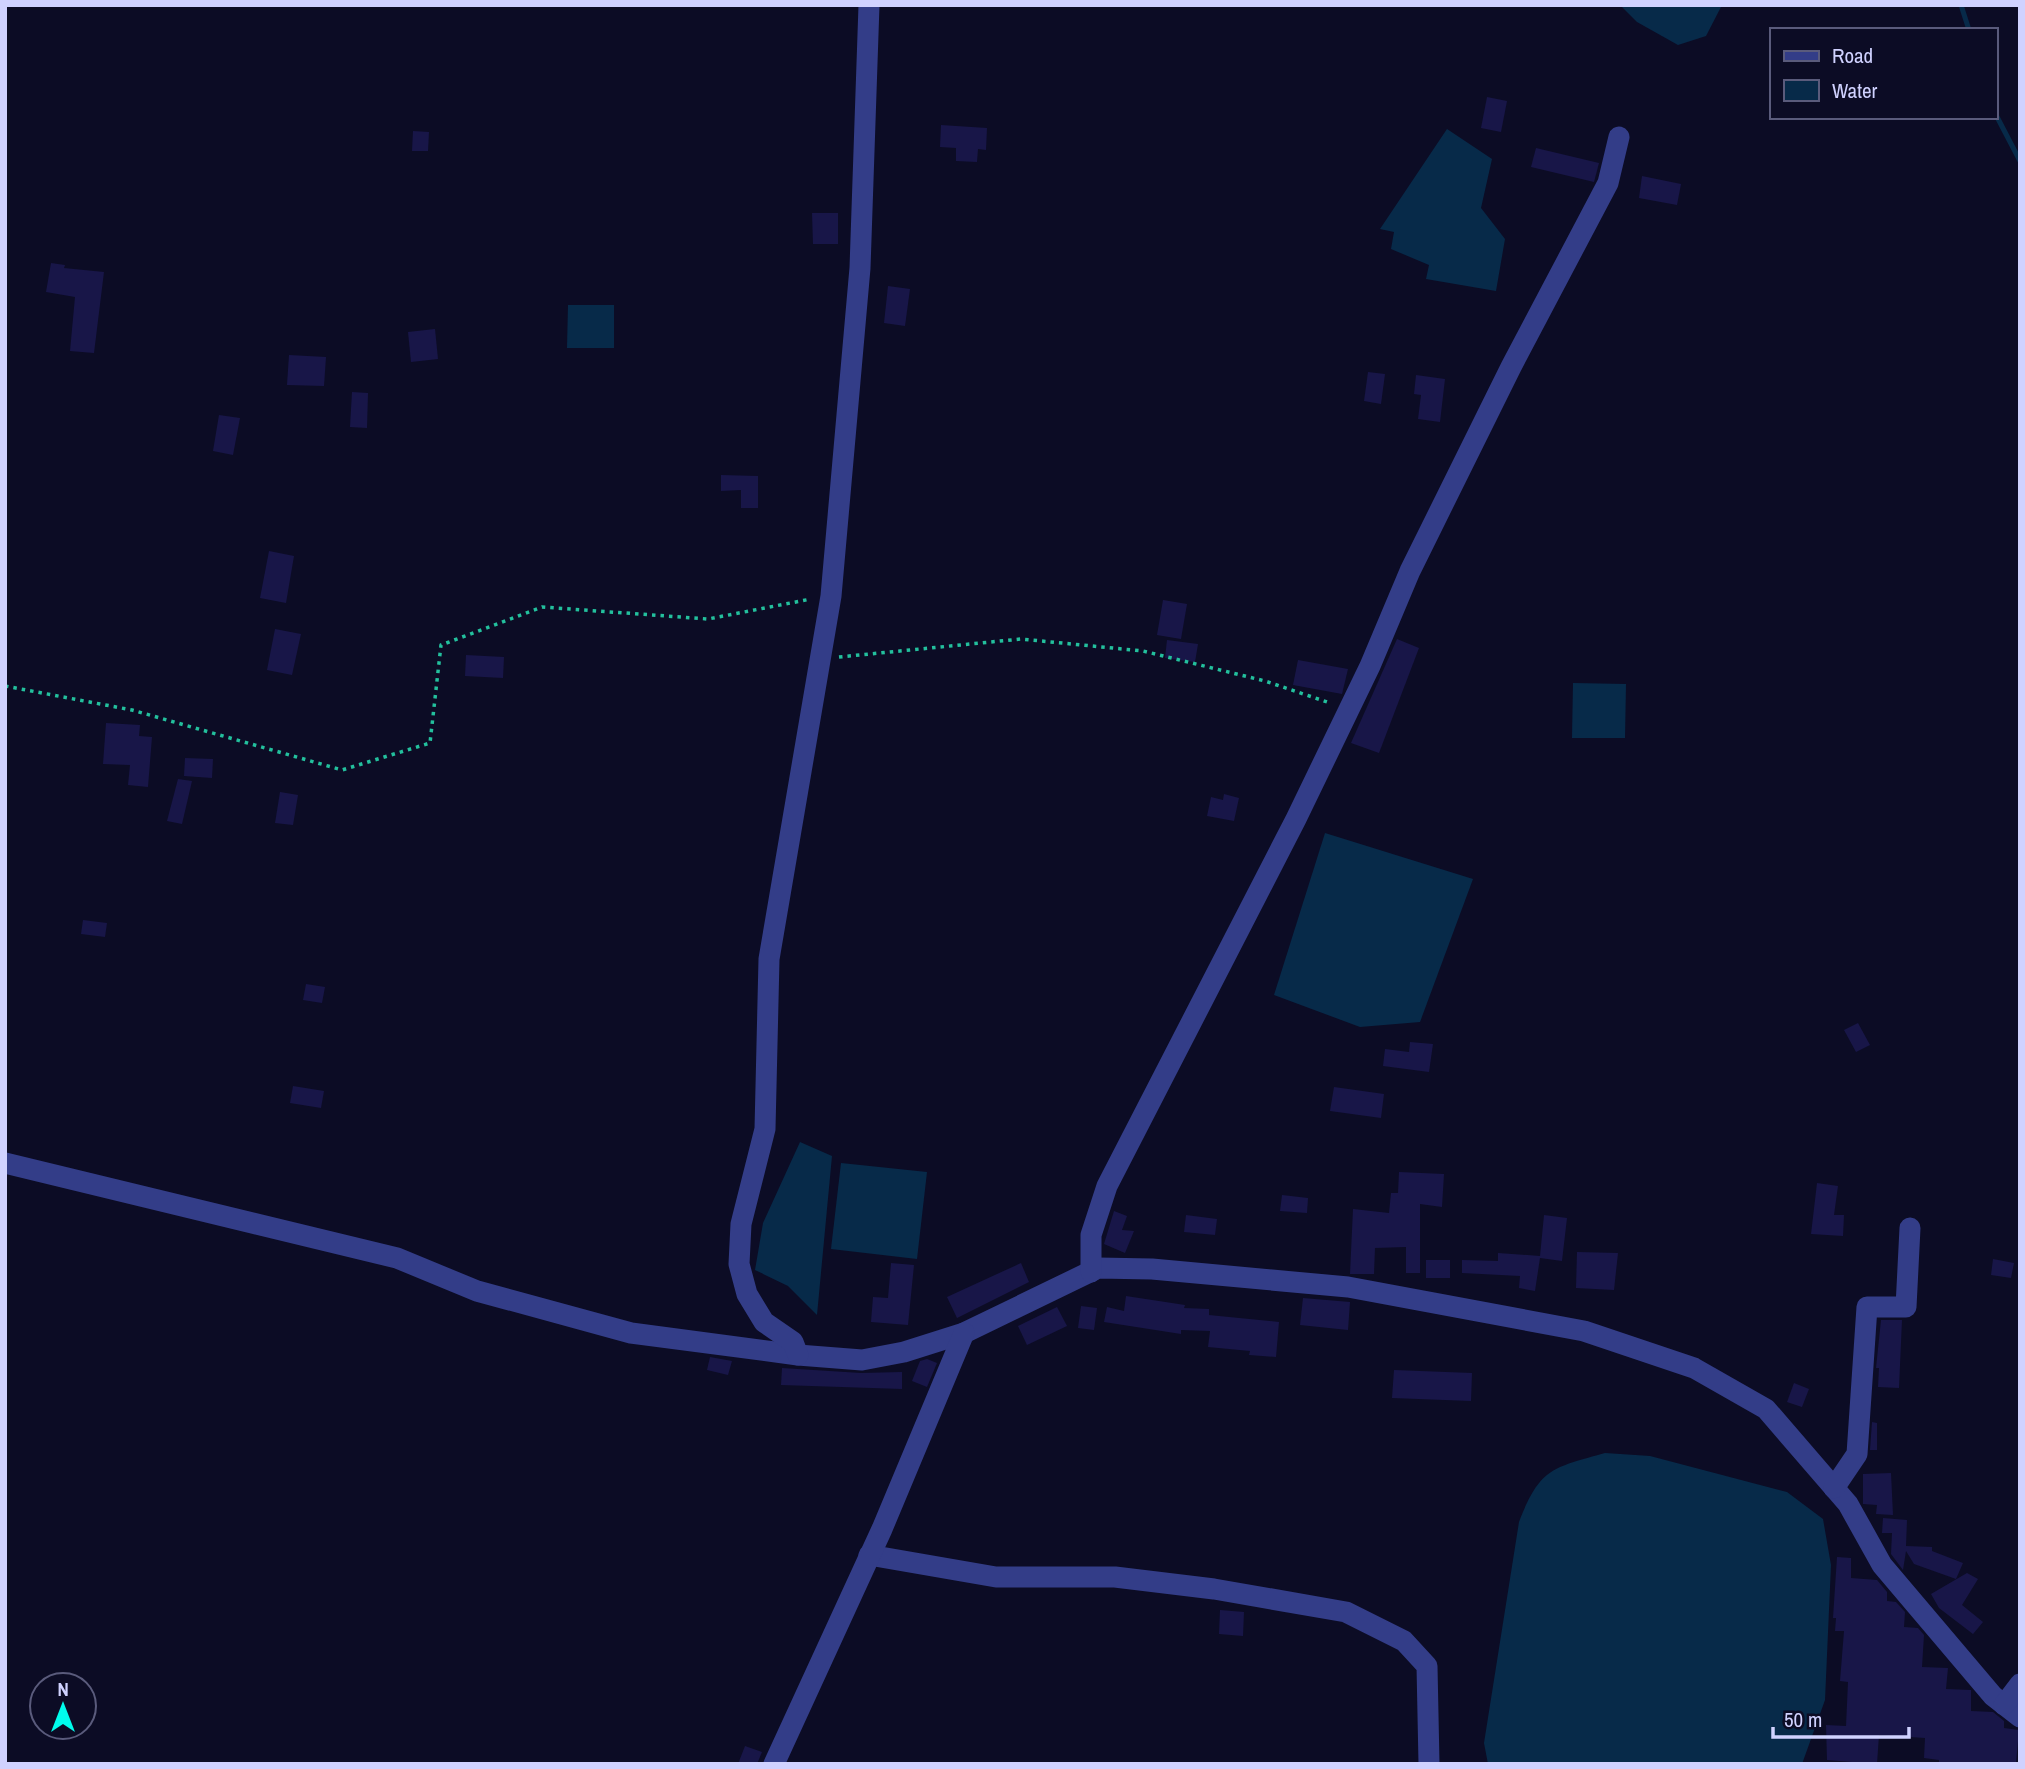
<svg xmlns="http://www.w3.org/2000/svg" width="2025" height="1769" font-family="'Archivo Narrow',sans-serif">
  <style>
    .water { fill: #072a49 }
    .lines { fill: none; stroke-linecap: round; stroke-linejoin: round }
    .stream { stroke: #072a49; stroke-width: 5 }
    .building { fill: #181648 }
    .path { stroke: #23c09d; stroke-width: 3.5; stroke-dasharray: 3.5 5; stroke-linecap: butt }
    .minor { stroke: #333d88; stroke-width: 21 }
  </style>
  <rect width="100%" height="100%" fill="#0c0c25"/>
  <!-- water -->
  <g class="water">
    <path d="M1620,5H1722L1706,36L1678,45L1637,22Z"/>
    <path d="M1447,129L1492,159L1481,208L1505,239L1496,291L1426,279L1429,265L1391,249L1394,232L1380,229Z"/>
    <path d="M568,305H614V348H567Z"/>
    <path d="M1573,683L1626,684L1625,738H1572Z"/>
    <path d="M1325,833L1473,879L1420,1022L1360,1027L1274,995Z"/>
    <path d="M800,1142L832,1156L817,1315L788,1286L755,1270L763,1223Z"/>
    <path d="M841,1163L927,1172L917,1259L831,1249Z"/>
    <path d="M1605,1453L1650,1456L1787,1492L1823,1519L1831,1565L1825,1700L1802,1764H1488L1484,1743L1519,1522C1540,1468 1552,1468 1605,1453Z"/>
  </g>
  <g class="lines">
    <!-- stream -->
    <g class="stream">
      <path d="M1961,5L1969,30"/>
      <path d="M1995,113L2020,161"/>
    </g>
  </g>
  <!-- building -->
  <g class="building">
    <path d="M1487,97L1507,101L1501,132L1481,128Z"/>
    <path d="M941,125L987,128L986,150L978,149L977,162L956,161V148L940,147Z"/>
    <path d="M413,131L429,132L428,151H412Z"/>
    <path d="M1536,148L1599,163L1594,182L1531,167Z"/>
    <path d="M1642,176L1681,184L1677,205L1639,198Z"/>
    <path d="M812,213H838V244H813Z"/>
    <path d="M51,263L65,265L64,268L104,272L94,353L70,351L75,297L46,292Z"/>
    <path d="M888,286L910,289L905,326L884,323Z"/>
    <path d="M435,329L438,359L411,362L408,332Z"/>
    <path d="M289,355L326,357L324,386L287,385Z"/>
    <path d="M1368,372L1385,374L1381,404L1364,401Z"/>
    <path d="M1416,375L1445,379L1440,422L1418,419L1421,395L1414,394Z"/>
    <path d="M352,392L368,393L367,428L350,427Z"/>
    <path d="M219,415L240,418L233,455L213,451Z"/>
    <path d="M721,475L758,476V508H741V490L721,491Z"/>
    <path d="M269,551L294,556L286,603L260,598Z"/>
    <path d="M1163,600L1187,604L1181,639L1157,635Z"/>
    <path d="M275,629L301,634L292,675L267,670Z"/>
    <path d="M1397,639L1419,648L1379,753L1351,743Z"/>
    <path d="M1167,640L1198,644L1195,662L1165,658Z"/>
    <path d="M466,655L504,657L503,678L465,676Z"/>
    <path d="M1298,660L1348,669L1342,694L1293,685Z"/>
    <path d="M106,723L140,725L139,736L152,737L148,787L128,785L130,765L103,764Z"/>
    <path d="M185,758L213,759L212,778L184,776Z"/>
    <path d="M178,779L192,781L182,824L167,821Z"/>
    <path d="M280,792L298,795L293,825L275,823Z"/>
    <path d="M1224,794L1239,798L1234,821L1207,816L1211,797L1223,800Z"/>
    <path d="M83,920L107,923L105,937L81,934Z"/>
    <path d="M306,984L325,987L322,1003L303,1000Z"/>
    <path d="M1858,1023L1870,1045L1856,1052L1844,1030Z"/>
    <path d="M1410,1042L1433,1044L1429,1072L1383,1066L1385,1049L1409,1052Z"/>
    <path d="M293,1086L324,1091L321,1108L290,1103Z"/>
    <path d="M1334,1087L1384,1094L1381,1118L1330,1111Z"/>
    <path d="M1399,1172L1444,1174L1442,1207L1420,1204V1273H1406V1247L1375,1248L1374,1274H1350L1353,1209L1389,1213L1391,1193H1398Z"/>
    <path d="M1817,1183L1838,1186L1834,1215H1844L1843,1236L1811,1234Z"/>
    <path d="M1282,1195L1308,1198L1307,1213L1280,1211Z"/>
    <path d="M1114,1211L1127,1216L1122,1230L1134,1231L1125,1253L1104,1244Z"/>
    <path d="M1186,1215L1217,1219L1215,1235L1184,1232Z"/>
    <path d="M1544,1215L1567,1218L1562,1261L1540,1258L1535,1291L1519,1288L1520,1276L1462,1273V1260L1498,1261V1253L1540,1256Z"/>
    <path d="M1577,1252L1618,1253L1614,1290L1576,1288Z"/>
    <path d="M1993,1259L2014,1263L2011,1278L1991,1275Z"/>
    <rect x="1426" y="1260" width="24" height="18"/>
    <path d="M891,1263L914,1265L908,1325L871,1322L873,1297L888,1298Z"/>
    <path d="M1021,1263L1029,1282L957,1318L947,1297Z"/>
    <path d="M1126,1296L1185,1305L1184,1308L1209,1309V1315L1279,1322L1276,1357L1249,1355L1250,1351L1208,1347L1210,1331L1181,1330V1334L1104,1322L1107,1307L1124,1311Z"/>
    <path d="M1303,1298L1350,1302L1348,1330L1300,1325Z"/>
    <path d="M1081,1306L1097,1308L1094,1330L1078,1328Z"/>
    <path d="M1057,1307L1067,1326L1027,1345L1018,1326Z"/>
    <path d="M1881,1320H1902L1899,1388L1878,1387L1879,1368H1876Z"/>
    <path d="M710,1357L732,1361L728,1375L707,1370Z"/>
    <path d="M927,1359L937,1363L927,1387L912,1381L920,1361Z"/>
    <path d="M782,1368L861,1373L902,1372V1389L781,1385Z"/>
    <path d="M1394,1370L1472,1373L1471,1401L1392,1398Z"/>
    <path d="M1794,1383L1809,1389L1802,1407L1787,1402Z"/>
    <path d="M1872,1422L1877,1423V1450H1870Z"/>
    <path d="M1891,1473L1893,1515L1876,1514L1877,1505L1863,1504V1474Z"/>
    <path d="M1883,1518L1907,1520L1906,1546L1932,1547V1551L1963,1563L1956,1579L1914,1564L1906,1551L1903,1570L1891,1554L1892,1533H1882Z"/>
    <path d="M1837,1557L1851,1558V1578L1877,1580L1887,1592V1601L1896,1602L1905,1612L1904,1627L1918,1628L1924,1635L1922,1667L1948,1668L1946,1689L1971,1690V1711L1993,1712L2004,1721V1728L2019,1730L2016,1763L1939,1762V1760L1924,1758L1925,1738L1879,1735L1877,1764L1827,1760L1826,1725L1846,1726L1848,1682L1840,1681L1844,1631H1835L1836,1618H1833Z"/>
    <path d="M1967,1573L1978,1579L1962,1605L1983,1622L1973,1634L1939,1608L1931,1594Z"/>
    <path d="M1220,1610L1244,1612L1243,1636L1219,1634Z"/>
    <path d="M745,1746L762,1752L757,1764H738Z"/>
  </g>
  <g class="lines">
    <!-- path -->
    <g class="path">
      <path d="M839,657L1021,639L1143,651L1265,681L1330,703"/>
      <path d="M5,686L132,710L342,770L430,743L441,645L542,607L708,619L811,599"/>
    </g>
    <!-- minor -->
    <g class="minor">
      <path d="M5,1163L397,1258L477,1291L631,1333L798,1355L862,1360L904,1352L964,1333L1098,1268L1152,1269L1348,1287L1584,1331L1694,1368L1766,1409L1848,1504L1882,1565L1993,1696L2020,1717"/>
      <path d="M1091,1272V1235L1107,1186L1296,819L1370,666L1410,571L1511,367L1608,183L1619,137"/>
      <path d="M798,1355L793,1342L764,1322L747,1294L739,1264L741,1224L765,1129L769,959L831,596L860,268L869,5"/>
      <path d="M1834,1488L1857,1454L1867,1307H1906L1910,1228"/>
      <path d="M869,1555L996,1577H1115L1214,1589L1346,1612L1404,1641L1427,1666L1429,1764"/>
      <path d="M2004,1705L2020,1684"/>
      <path d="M774,1764L882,1529L964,1333"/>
    </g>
  </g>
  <!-- border -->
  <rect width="2025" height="1769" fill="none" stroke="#d0d2ff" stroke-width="14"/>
  <!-- legend -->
  <rect x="1770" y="28" width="228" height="91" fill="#0c0c25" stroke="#5a5b7c" stroke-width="2"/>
  <rect x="1784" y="51" width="35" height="10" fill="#333d88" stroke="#5a5b7c" stroke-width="2"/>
  <text x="1832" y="63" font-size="21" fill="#d0d2ff">Road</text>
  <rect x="1784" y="80" width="35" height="21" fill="#072a49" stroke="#5a5b7c" stroke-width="2"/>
  <text x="1832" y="98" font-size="21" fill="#d0d2ff">Water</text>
  <!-- north arrow -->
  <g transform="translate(63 1706)"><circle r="33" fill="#0c0c25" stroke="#5a5b7c" stroke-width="2"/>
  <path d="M0-5L12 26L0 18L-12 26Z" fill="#00fbec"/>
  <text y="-10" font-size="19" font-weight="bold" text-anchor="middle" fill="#d0d2ff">N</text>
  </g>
  <!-- scale -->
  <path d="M1773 1727v10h136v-10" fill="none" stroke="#d0d2ff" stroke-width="3.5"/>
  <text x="1784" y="1727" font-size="21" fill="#d0d2ff" stroke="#0c0c25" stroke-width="5" paint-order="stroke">50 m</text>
</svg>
